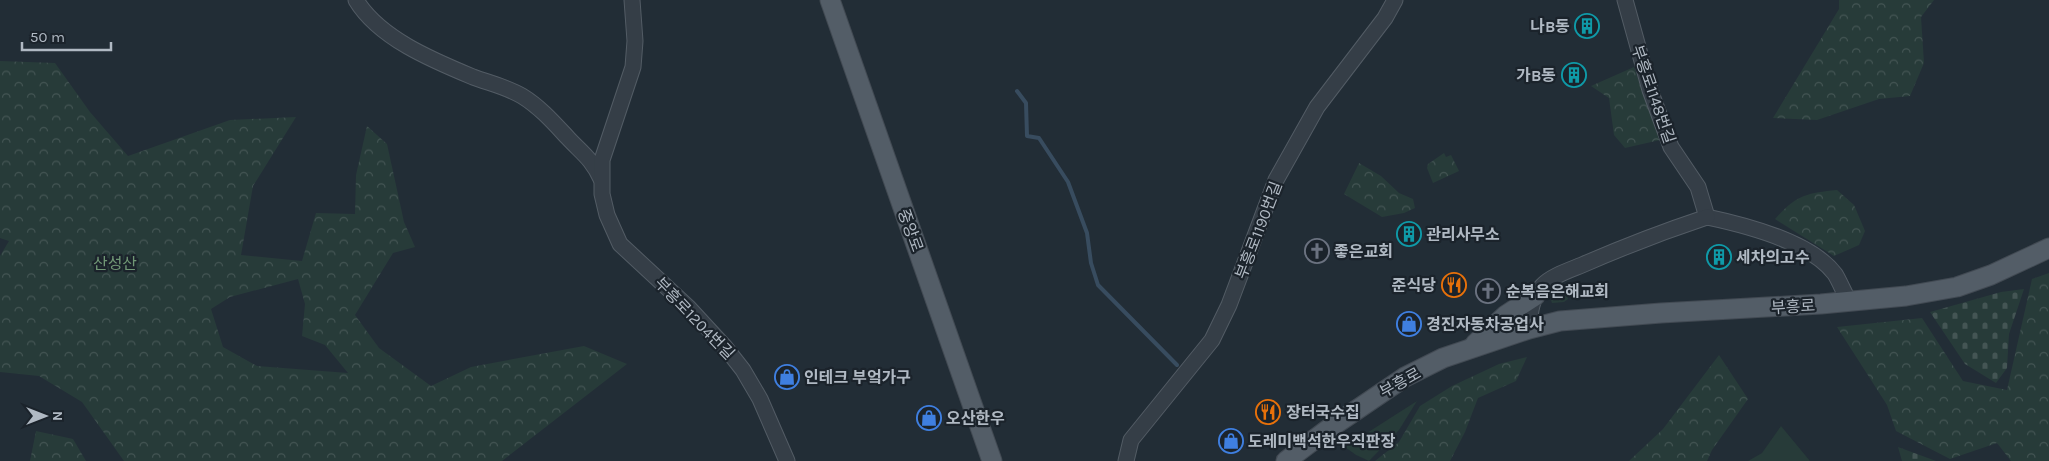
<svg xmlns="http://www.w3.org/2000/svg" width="2049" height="461" font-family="Karla,'Noto Sans KR',sans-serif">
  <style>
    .green { fill: #273b39 }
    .forest { fill: url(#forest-crowns); fill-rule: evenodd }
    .cemetery { fill: url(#cemetery-stones) }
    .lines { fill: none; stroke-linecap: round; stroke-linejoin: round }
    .stream { stroke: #384c5f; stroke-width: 4 }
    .minor-casing { stroke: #535c65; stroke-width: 17 }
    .major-casing { stroke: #424a53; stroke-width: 21 }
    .minor { stroke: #353e47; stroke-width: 15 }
    .major { stroke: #535d67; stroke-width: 19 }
    .labels { text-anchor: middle; stroke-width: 4.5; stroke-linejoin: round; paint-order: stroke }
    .poi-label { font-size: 16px; font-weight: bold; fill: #b0b9c3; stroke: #1b232b; text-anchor: start }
    .street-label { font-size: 16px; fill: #b0b9c3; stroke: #1b232b }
    .park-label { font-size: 16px; fill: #709775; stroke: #1b232b }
  </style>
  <defs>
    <pattern id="forest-crowns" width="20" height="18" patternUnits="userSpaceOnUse" patternTransform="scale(1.25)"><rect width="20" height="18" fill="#273b39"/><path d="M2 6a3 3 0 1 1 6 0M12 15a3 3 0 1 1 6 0" fill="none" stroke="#445554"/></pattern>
    <pattern id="cemetery-stones" width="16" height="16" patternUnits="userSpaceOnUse" patternTransform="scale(1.25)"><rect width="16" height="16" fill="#273b39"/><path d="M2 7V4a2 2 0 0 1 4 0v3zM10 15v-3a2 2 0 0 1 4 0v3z" fill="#445554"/></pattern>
  </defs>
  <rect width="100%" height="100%" fill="#222d36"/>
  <!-- green -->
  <g class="green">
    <path d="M1417,401L1399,430L1369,461L1356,455L1345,447Z"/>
    <path d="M1781,426L1810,461H1748L1762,453Z"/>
  </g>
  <!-- forest -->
  <g class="forest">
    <path d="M1839,0H1934L1921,17L1924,63L1910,96L1879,99L1817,120L1773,118L1839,9Z"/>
    <path d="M0,61L55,63L90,112L128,156L230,120L296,117L253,186L241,255L302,261L316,213L355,214L356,175L367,126L387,144L404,222L415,247L393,253L355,315L379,348L431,386L471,367L584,346L627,364L502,461H124L82,402L39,376L0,372V256L9,241L0,238ZM298,279L305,304L302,336L325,345L348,373L257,366L223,347L211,309L230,297Z"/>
    <path d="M1634,67L1660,140L1625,148L1614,135L1609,98L1591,86Z"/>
    <path d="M1444,153L1446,157L1451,155L1459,171L1433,183L1427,168L1428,164Z"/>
    <path d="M1359,163L1381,176L1399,193L1413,199L1415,208L1404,213L1382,217L1344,194Z"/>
    <path d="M1837,190L1854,205L1865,231L1859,245L1834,256L1775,219C1796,195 1807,193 1837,190Z"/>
    <path d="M2049,273V461H2011L1997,443L1950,459L1896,431L1887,405L1837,327L1922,318L1963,381L2007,390L2032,279Z"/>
    <path d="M1562,280L1568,299L1564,302L1552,303L1550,297L1551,288Z"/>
    <path d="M1719,355L1748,399L1712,450L1707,461H1629L1663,429Z"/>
    <path d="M1527,357L1516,381L1478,398L1465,432L1450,461H1375L1399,442L1420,406L1452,386L1499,364Z"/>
    <path d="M36,431L73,439L86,461H30Z"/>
  </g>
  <!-- cemetery -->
  <g class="cemetery">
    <path d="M2024,289L2009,334L2007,368L1996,383L1965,364L1930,312L2001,292Z"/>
    <path d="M1898,447L1936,461H1902Z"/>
  </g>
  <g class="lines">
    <!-- stream -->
    <path class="stream" d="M1017,91L1026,103L1027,136L1039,138L1068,182L1087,233L1091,263L1098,285L1177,365"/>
    <defs>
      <g id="minor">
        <path d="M356,0C379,38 432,60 473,77C489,83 507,87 522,96C540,107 554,123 568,138C582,153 592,159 601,179"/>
        <path d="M632,0L635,41L633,67L602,160V194L607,215L620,244L689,308L725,347L743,370L760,399L787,461"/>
        <path d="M1625,0L1650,90L1671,147L1698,187L1707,217"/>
        <path d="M1707,217C1745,225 1811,242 1835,274C1840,282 1844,293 1849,301"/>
        <path d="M1529,329C1530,314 1531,298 1542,286C1551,276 1570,270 1582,265C1623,247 1665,231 1707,217"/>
        <path d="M1126,461L1131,440L1212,340L1229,305L1276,180L1317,107L1385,18L1395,0"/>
      </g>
      <g id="major">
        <path d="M830,0L992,461"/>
        <path d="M1475,344L1506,315L1535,296"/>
        <path d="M1286,461L1327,430L1405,377L1443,358L1529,329L1560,321L1661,313L1821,304L1906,296L1957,287L1991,275L2049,248"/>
      </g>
    </defs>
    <!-- minor casing -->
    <use href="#minor" class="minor-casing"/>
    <!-- major casing -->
    <use href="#major" class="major-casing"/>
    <!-- minor -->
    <use href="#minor" class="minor"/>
    <!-- major -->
    <use href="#major" class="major"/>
  </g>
  <!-- icons -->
  <defs>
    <symbol id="building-ring" viewBox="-11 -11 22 22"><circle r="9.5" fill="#1b232b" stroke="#0f9aa8" stroke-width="1.5"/><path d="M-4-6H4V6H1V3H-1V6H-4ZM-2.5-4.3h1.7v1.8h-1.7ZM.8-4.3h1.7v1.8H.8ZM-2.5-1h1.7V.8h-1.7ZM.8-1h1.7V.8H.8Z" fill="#0f9aa8"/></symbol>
    <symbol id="church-ring" viewBox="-11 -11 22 22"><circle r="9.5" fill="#1b232b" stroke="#6b7280" stroke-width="1.5"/><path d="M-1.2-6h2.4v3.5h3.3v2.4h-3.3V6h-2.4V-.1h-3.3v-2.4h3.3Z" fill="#6b7280"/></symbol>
    <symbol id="restaurant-ring" viewBox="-11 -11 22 22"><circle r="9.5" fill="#1b232b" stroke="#e8710a" stroke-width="1.5"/><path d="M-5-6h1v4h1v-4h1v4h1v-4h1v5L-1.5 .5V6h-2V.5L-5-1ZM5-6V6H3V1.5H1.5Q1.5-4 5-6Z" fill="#e8710a"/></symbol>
    <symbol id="shop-ring" viewBox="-11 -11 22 22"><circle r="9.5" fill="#1b232b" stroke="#3f7fe0" stroke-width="1.5"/><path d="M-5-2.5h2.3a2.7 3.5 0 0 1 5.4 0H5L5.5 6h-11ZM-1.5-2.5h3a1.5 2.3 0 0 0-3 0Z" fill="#3f7fe0"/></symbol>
  </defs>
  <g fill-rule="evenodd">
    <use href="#building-ring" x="1573" y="12" width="28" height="28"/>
    <use href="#building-ring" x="1560" y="61" width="28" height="28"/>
    <use href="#building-ring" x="1395" y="220" width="28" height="28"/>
    <use href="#church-ring" x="1303" y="237" width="28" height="28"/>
    <use href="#building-ring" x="1705" y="243" width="28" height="28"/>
    <use href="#restaurant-ring" x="1440" y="271" width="28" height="28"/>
    <use href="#church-ring" x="1474" y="277" width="28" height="28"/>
    <use href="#shop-ring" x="1395" y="310" width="28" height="28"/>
    <use href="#shop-ring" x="773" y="363" width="28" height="28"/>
    <use href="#restaurant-ring" x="1254" y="398" width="28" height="28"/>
    <use href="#shop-ring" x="915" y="404" width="28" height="28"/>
    <use href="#shop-ring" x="1217" y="427" width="28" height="28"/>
  </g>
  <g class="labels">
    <!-- poi labels -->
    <g class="poi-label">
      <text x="1570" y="32" text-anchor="end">나B동</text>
      <text x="1556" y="81" text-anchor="end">가B동</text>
      <text x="1426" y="240">관리사무소</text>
      <text x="1334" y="257">좋은교회</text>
      <text x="1736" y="263">세차의고수</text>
      <text x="1436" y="291" text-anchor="end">준식당</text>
      <text x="1506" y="297">순복음은해교회</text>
      <text x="1426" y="330">경진자동차공업사</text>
      <text x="804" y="383">인테크 부엌가구</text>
      <text x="1286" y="418">장터국수집</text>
      <text x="946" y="424">오산한우</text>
      <text x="1248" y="447">도레미백석한우직판장</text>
    </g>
    <!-- street labels -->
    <g class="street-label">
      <text transform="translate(1654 94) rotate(71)" y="6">부흥로1148번길</text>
      <text transform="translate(911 230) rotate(70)" y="6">중앙로</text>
      <text transform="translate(1258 230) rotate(-69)" y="6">부흥로1190번길</text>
      <text transform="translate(1793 306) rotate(-3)" y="6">부흥로</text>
      <text transform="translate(695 318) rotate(46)" y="6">부흥로1204번길</text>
      <text transform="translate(1400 382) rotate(-29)" y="6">부흥로</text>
    </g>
    <!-- park labels -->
    <g class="park-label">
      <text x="115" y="269">산성산</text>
    </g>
  </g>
  <!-- north arrow -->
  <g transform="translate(45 416) rotate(90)" stroke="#1b232b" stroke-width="4" paint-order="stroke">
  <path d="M0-4L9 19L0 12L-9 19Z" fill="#b0b9c3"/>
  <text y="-8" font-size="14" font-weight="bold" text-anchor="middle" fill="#b0b9c3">N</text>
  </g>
  <!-- scale -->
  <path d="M22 42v8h89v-8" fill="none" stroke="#b0b9c3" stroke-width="2.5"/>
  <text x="30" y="42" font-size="15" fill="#b0b9c3" stroke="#1b232b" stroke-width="4" paint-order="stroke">50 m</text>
</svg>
